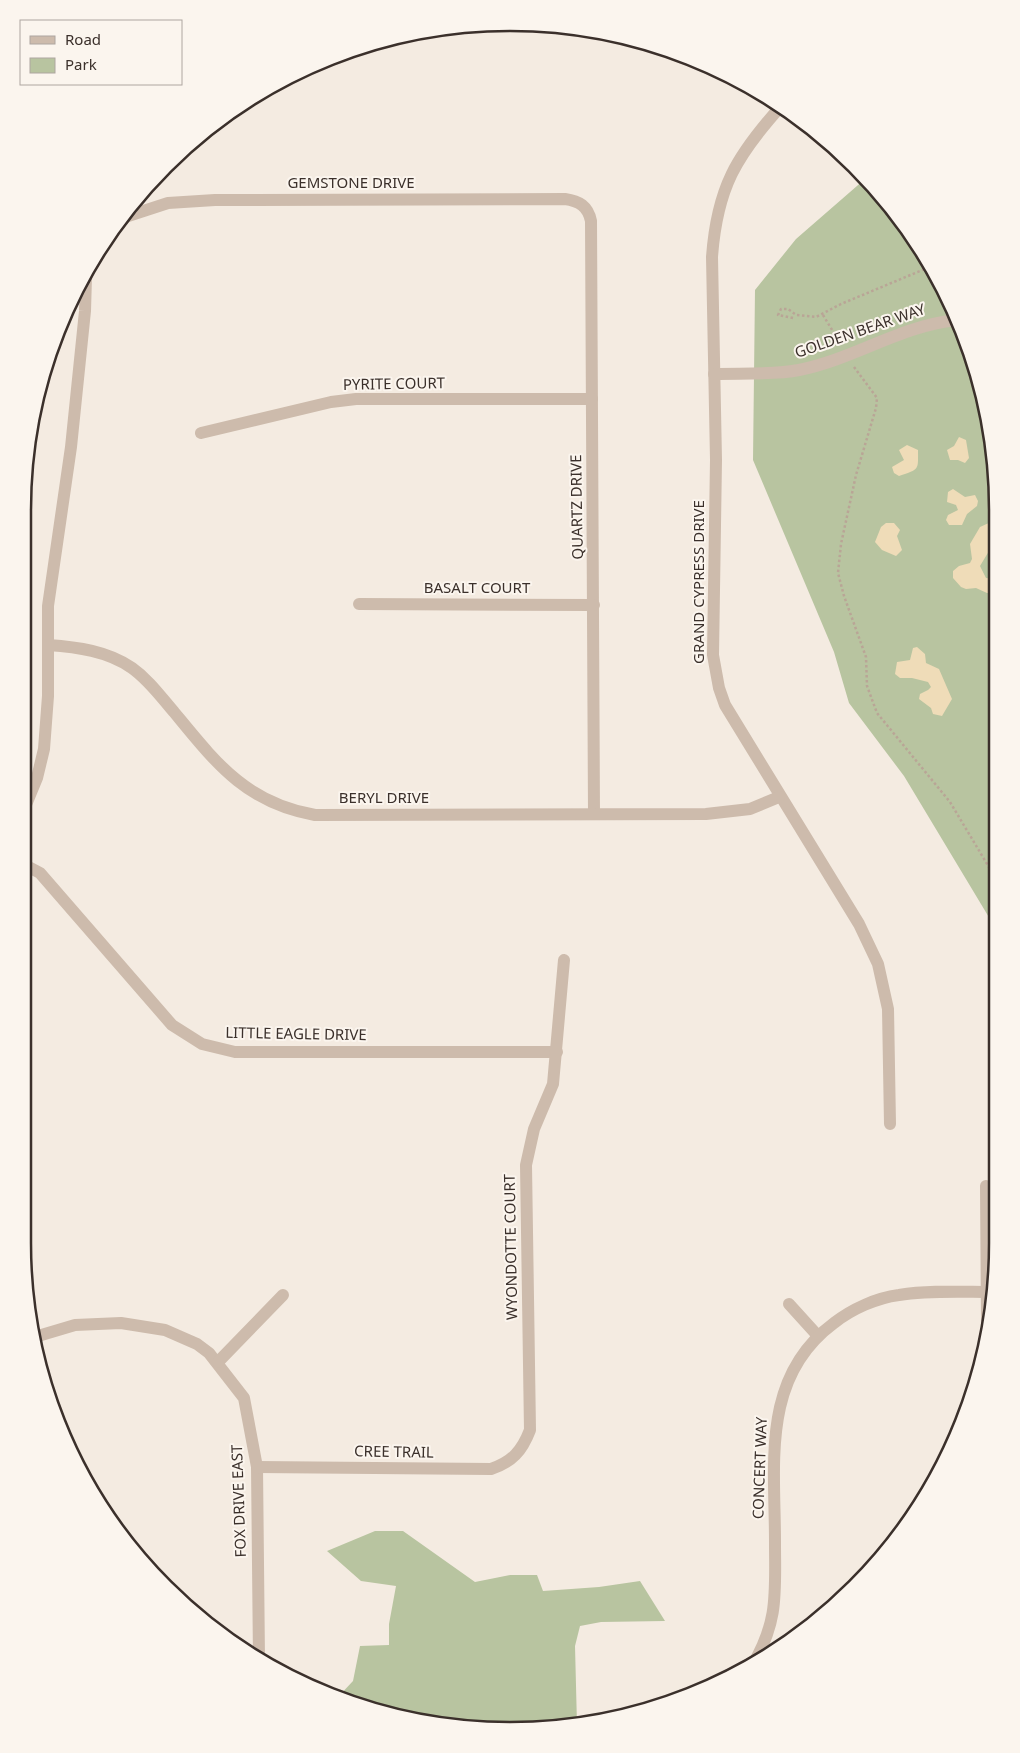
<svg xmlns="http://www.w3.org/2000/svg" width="1020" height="1753" font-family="'Noto Sans',sans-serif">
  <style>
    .green { fill: #b8c4a0 }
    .sand { fill: #efdcb8 }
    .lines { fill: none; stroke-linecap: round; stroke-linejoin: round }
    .path { stroke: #b9a596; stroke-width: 2.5; stroke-dasharray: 2.5 2.5; stroke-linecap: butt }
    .minor { stroke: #cdbbac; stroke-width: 12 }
    .labels { text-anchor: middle; stroke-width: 4; stroke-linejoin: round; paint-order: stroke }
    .street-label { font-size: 15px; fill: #3b302b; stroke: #fbf5ee }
    .rim { fill: none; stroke: #3b302b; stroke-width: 2.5 }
  </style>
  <rect width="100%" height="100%" fill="#f4ebe1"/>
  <!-- green -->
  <g class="green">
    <path d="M865,179L932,266L972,354L996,478V929L904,776L849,703L834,652L753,460L755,290L796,239Z"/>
    <path d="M375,1531H403L475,1582L510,1575H537L543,1591L599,1587L640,1581L665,1621L601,1622L580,1626L575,1646L577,1725C514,1733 447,1729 385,1714C369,1710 354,1703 338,1697L353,1681L360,1646L389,1645V1624L396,1586L361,1581L327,1551Z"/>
  </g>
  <!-- sand -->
  <g class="sand">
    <path d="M959,437L966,440L969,458L965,463L958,460H950L947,450L954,446Z"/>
    <path d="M907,445L918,450C918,470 920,469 899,476L894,473L892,467L904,460L899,450Z"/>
    <path d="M953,489L965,497L975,495L978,501L977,506L967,514L962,525H949L946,520L948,515L958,510L956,505L947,502L948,492Z"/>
    <path d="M991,522H996V550L989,551L980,566L986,578L996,579V593H987L976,588L966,589L961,587L953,578V571L959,566L970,563L972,559L970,544L980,527Z"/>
    <path d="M886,523H894L900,530L897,536L902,550L896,556L882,550L875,542L881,527Z"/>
    <path d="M917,647L925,654L926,663L939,669L952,699L942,716L933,714L931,708L919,699L920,694L928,690L931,687L928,682L912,678H900L895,674L897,662L910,660L913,648Z"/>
  </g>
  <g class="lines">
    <!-- path -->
    <g class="path">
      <path d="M823,315L840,343"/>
      <path d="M793,318L778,315L781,309H788L796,315L816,317L841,304L932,266"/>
      <path d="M854,367L877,398L876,408L856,475L841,544L838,573L844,596L866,657L867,686L877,713L950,802L996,879"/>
    </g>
    <!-- minor -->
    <g class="minor">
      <path d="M782,105C736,156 717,188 712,257L716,460L713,655L719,688L725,705L859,924L878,964L888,1009L890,1124"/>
      <path d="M122,218L168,203L215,200L565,199C579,201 588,206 591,221L594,814"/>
      <path d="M714,374C740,373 774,375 799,370C854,359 900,326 956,320"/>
      <path d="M201,433L331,402L356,399H592"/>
      <path d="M359,604L594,605"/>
      <path d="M48,645C77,647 108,651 132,668C149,680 161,697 174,712C216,763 246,803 315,815L706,814L750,809L779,797"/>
      <path d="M23,812L37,778L44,749L48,696V606L71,447L85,311L86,277"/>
      <path d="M23,864L40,873L172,1025L202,1044L235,1052H557"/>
      <path d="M986,1186L987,1320"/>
      <path d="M789,1304L818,1336"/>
      <path d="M38,1336L75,1325L121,1323L165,1330L197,1344L209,1353L244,1398L257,1467L259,1660"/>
      <path d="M218,1362L283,1295"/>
      <path d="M257,1467L491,1469C512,1462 522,1451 530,1430L526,1165L534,1129L553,1084L564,960"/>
      <path d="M752,1666C779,1621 775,1592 775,1542C775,1462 761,1377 834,1323C852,1309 876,1298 899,1295C930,1290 962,1292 993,1292"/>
    </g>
  </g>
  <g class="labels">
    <!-- street labels -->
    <g class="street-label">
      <text x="351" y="188">GEMSTONE DRIVE</text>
      <text transform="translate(860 331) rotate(-19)" y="5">GOLDEN BEAR WAY</text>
      <text transform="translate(394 384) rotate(-1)" y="5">PYRITE COURT</text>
      <text transform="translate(577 507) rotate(-91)" y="5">QUARTZ DRIVE</text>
      <text transform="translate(699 582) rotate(-90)" y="5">GRAND CYPRESS DRIVE</text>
      <text x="477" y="593">BASALT COURT</text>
      <text x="384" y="803">BERYL DRIVE</text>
      <text transform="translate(296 1034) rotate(1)" y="5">LITTLE EAGLE DRIVE</text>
      <text transform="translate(511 1247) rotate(-91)" y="5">WYONDOTTE COURT</text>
      <text transform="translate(394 1452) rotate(1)" y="5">CREE TRAIL</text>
      <text transform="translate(760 1468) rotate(-88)" y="5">CONCERT WAY</text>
      <text transform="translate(239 1501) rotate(-92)" y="5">FOX DRIVE EAST</text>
    </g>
  </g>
  <!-- crop -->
  <path d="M0 0H1020V1753H0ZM510 31H510A479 479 0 0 1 989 510V1243A479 479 0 0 1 510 1722H510A479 479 0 0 1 31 1243V510A479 479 0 0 1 510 31Z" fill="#fbf5ee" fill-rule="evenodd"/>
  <path class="rim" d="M510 31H510A479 479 0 0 1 989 510V1243A479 479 0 0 1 510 1722H510A479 479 0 0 1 31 1243V510A479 479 0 0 1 510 31Z"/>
  <!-- legend -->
  <rect x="20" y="20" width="162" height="65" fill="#fbf5ee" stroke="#aea6a0"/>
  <rect x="30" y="36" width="25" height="8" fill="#cdbbac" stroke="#aea6a0"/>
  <text x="65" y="45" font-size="15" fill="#3b302b">Road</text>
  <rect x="30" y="58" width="25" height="15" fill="#b8c4a0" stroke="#aea6a0"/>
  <text x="65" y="70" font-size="15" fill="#3b302b">Park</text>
</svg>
